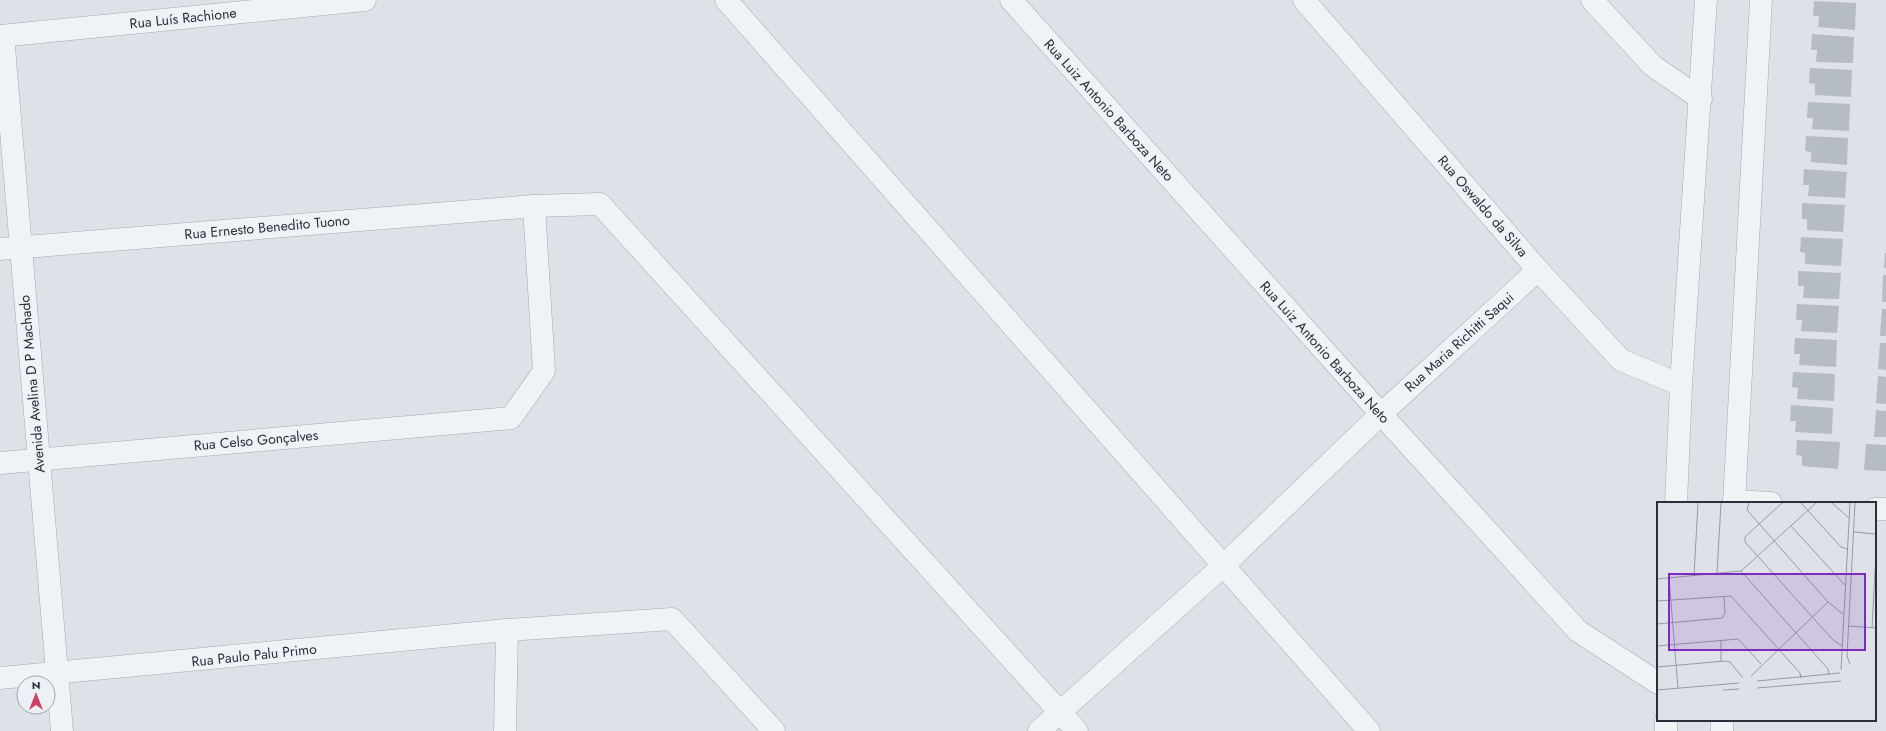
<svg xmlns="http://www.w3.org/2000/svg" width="1886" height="731" font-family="Jost,sans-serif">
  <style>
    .building { fill: #b5bcc4 }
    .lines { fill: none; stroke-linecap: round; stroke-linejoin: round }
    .minor-casing { stroke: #a3a9b2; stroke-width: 23 }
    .minor { stroke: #f0f3f6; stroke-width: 22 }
    .labels { text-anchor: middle; stroke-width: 3; stroke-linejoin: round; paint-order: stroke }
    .street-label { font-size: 14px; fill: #27313e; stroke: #edf1f5 }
    .inset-road { fill: none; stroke: #959ba4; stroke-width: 1 }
    .view { fill: #7b2cbf; fill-opacity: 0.15; stroke: #7b2cbf; stroke-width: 2 }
    .inset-edge { fill: none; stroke: #27313e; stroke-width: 2 }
  </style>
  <rect width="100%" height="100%" fill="#dee2e8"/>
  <!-- building -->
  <g class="building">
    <path d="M1814,1L1856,3L1855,30L1818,27L1819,16H1813Z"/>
    <path d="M1812,34L1854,37L1853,63L1816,62L1817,50H1811Z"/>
    <path d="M1810,68L1852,70L1851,97L1815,95V84L1809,83Z"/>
    <path d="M1808,102L1850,104L1849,131L1812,129L1813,118H1807Z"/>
    <path d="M1806,136L1848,138L1847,165L1811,162V152L1805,151Z"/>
    <path d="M1804,169L1847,172L1845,198L1808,196L1809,185H1803Z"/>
    <path d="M1802,203L1845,205L1843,232L1807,230V219H1802Z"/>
    <path d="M1801,237L1843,239L1841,266L1805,264V253L1800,252Z"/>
    <path d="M1885,253H1886V268H1884Z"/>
    <path d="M1798,271L1841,273L1839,299L1803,298L1804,286H1798Z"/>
    <path d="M1883,275H1886V302H1882Z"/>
    <path d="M1797,304L1839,306L1837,333L1801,331L1802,320H1796Z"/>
    <path d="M1882,309H1886V336H1880Z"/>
    <path d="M1795,338L1837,340L1836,367L1799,365L1800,354H1794Z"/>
    <path d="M1880,343H1886V370L1878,369Z"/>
    <path d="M1793,372L1835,374L1834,401L1797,399L1798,388L1792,387Z"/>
    <path d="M1878,376L1886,377V404L1876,403Z"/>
    <path d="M1791,405L1833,408L1832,434L1795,432L1796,421H1790Z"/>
    <path d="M1876,410L1886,411V437H1874Z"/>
    <path d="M1797,440L1840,442L1838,469L1802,466V456L1796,455Z"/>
    <path d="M1866,444L1886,445V471L1864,470Z"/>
  </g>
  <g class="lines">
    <defs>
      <g id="minor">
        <path d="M726,0L1369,731"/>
        <path d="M1011,0L1381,414L1578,631L1658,683"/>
        <path d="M1304,0L1538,270L1621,360L1681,385"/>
        <path d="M1592,0L1653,66L1701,99"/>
        <path d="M0,36L365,0"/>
        <path d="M3,36L62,731"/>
        <path d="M0,249L534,206L600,204L1077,731"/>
        <path d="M0,463L511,418L544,371L534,206"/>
        <path d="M1734,501L1771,503"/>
        <path d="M1676,503L1681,385L1706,0"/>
        <path d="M1734,503L1761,0"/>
        <path d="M1875,509H1886"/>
        <path d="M0,678L507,630L672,619L774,731"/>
        <path d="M505,731L507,630"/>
        <path d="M1039,731L1223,566L1381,414L1538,270"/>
        <path d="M1666,731V720"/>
        <path d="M1722,731V720"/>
      </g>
    </defs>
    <!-- minor casing -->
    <use href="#minor" class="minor-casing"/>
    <!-- minor -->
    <use href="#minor" class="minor"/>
  </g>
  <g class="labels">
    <!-- street labels -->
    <g class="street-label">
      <text transform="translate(183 18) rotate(-6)" y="5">Rua Luís Rachione</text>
      <text transform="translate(1109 110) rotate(48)" y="5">Rua Luiz Antonio Barboza Neto</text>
      <text transform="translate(1483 206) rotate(49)" y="5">Rua Oswaldo da Silva</text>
      <text transform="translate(267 227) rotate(-5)" y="5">Rua Ernesto Benedito Tuono</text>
      <text transform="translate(1459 342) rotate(-42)" y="5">Rua Maria Richitti Saqui</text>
      <text transform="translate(1325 352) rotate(48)" y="5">Rua Luiz Antonio Barboza Neto</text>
      <text transform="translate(32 384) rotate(-95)" y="5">Avenida Avelina D P Machado</text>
      <text transform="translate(256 440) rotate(-5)" y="5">Rua Celso Gonçalves</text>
      <text transform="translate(254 655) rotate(-6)" y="5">Rua Paulo Palu Primo</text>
    </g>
  </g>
  <!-- overview -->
  <g transform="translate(1657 502)">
    <rect width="219" height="219" fill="#dee2e8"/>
    <path class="inset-road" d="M92,1L90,8L171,100L186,112M125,1L88,35V40L176,138L185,144M144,1L184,45L190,47M175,1L192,16M134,24L188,83M197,30L219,32M84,69L171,167L172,173M60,71L64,1M37,74L41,1M12,76L21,186M0,77L84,69L159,1M0,99L74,94L143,171L144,176M0,122L65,116L68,111L67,94M192,124L219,126M215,126L219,51M0,144L81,137L104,162M64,159V138M193,162L190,154L198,1M0,165L68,159L73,160L86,176M184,168L193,1M94,174L171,100M100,179L183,171M100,186L184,179M0,188L82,181M66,188L82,187"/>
    <path class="view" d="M12,72H208V148H12Z"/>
    <rect width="219" height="219" class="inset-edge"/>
  </g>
  <!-- north arrow -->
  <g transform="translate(36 695)"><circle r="19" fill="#edf1f5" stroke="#9ea4ac"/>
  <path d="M0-3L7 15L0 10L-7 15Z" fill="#ce4160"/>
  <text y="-6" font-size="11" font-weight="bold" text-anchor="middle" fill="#27313e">N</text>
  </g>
</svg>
